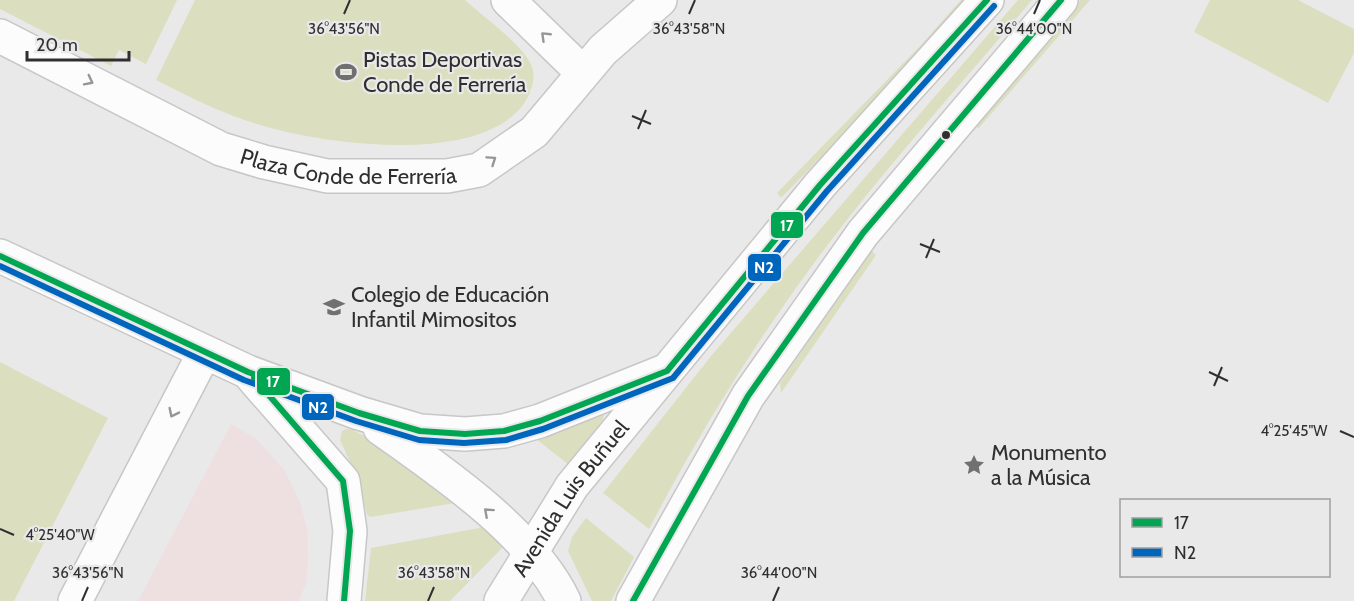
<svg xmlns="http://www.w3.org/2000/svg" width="1354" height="601" font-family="Cabin,sans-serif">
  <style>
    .commercial { fill: #eee0e1 }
    .green { fill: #dbdfbf }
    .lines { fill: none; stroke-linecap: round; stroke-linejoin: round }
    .minor-casing { stroke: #c7c7c8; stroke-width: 36 }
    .secondary-casing { stroke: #c7c7c8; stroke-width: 36 }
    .minor { stroke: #fcfcfc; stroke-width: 33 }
    .secondary { stroke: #fcfcfc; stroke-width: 33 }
    .bus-1-casing { stroke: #e9e9ea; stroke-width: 10 }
    .bus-2-casing { stroke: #e9e9ea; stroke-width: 10 }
    .bus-1 { stroke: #00a651; stroke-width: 6 }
    .bus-2 { stroke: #0065bd; stroke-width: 6 }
    .oneway { stroke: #969696 }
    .ticks { fill: none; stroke: #2f2f30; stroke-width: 2 }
    .bus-dot { fill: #2f2f30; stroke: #e9e9ea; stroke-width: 2 }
    .labels { text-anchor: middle; stroke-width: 4.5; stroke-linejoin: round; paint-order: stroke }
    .poi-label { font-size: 22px; fill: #2f2f30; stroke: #e9e9ea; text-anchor: start }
    .street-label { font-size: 22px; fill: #2f2f30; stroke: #e9e9ea }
    .ticks-label { font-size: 15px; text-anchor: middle; fill: #2f2f30; stroke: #e9e9ea; stroke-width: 4.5; stroke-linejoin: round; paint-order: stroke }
    .line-badge { stroke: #e9e9ea; stroke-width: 2 }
    .badge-label { font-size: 16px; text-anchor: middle; font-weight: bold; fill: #fff }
  </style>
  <rect width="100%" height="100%" fill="#e9e9ea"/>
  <!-- commercial -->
  <path class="commercial" d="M231,424L257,439L285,471L300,502L307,529L308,559L306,583L299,601H138Z"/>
  <!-- green -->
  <g class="green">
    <path d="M0,0H177L146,64L119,50L111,66L0,9Z"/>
    <path d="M195,0H465C482,16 525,46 532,67C536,79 531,92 525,102C485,162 348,146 287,132C238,121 200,103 156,80Z"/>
    <path d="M961,0H971L928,49L781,198L777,193L921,45Z"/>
    <path d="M1018,0H1032C954,93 871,183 801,281C744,360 694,443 649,529L603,493L711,356Z"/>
    <path d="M1080,0H1090L978,129L974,122Z"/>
    <path d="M1210,0H1298L1354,29V53L1328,103L1194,32Z"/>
    <path d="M871,250L876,255L781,393L780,383Z"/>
    <path d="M0,362L108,418L14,601H0Z"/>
    <path d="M600,412L604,415L602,422L569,465L531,435Z"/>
    <path d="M346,429H351L400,455L461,502L371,517L367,515L360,484L340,440L342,431Z"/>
    <path d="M586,518L634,557L611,601H592L568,551L572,537Z"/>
    <path d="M490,526L503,543L502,548L450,601H365L371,548Z"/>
  </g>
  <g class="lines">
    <defs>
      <g id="minor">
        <path d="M508,0L582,72"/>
        <path id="s1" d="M0,36L221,149L264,162L327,176H447L479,170L534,132L603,50L660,0"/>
        <path d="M75,601L200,361"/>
      </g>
      <g id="secondary">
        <path d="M0,256L248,372L359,413L420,431L465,434L504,431L540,421L665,371"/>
        <path d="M252,377L343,481L350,531L344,601"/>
        <path d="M380,428C442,472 531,532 564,601"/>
        <path id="s2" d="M501,601L572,486L820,185L987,0"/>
        <path d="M633,601L748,396L863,233L1061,0"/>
      </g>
    </defs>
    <!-- minor casing -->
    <use href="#minor" class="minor-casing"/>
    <!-- secondary casing -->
    <use href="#secondary" class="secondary-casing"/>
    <!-- minor -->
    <use href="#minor" class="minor"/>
    <!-- secondary -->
    <use href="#secondary" class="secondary"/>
    <defs>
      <g id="bus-1">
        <path d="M0,256L248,372L359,413L420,431L465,434L504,431L540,421L667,371L820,185L987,0"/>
        <path d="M254,378L343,481L350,531L344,601"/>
        <path d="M633,601L748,396L863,233L1061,0"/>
      </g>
      <path id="bus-2" d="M0,266L244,380L356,421L419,440L464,443L506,440L543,429L673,378L827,191L994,6"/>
    </defs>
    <!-- bus-1 casing -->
    <use href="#bus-1" class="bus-1-casing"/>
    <!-- bus-2 casing -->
    <use href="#bus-2" class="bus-2-casing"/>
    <!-- bus-1 -->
    <use href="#bus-1" class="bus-1"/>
    <!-- bus-2 -->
    <use href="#bus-2" class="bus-2"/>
  </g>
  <!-- one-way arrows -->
  <defs><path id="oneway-chevron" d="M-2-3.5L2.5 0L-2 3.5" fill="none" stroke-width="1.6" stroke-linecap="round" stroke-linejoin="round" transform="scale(1.5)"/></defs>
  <g class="oneway">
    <use href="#oneway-chevron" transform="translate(545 36) rotate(-136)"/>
    <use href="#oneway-chevron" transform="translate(89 81) rotate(27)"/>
    <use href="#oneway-chevron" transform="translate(492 160) rotate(-34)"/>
    <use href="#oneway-chevron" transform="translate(173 413) rotate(116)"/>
    <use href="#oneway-chevron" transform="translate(488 512) rotate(-138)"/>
  </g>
  <!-- ticks -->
  <path class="ticks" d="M344,14L350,0M689,14L695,0M1034,14L1040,0M632,116L651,124M638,129L646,110M920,244L940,252M926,258L934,239M1209,372L1228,381M1214,386L1222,367M1340,431L1354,437M0,529L14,535M82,601L88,587M428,601L434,587M773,601L779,587"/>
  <!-- icons -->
  <defs>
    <symbol id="stadium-bare" viewBox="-9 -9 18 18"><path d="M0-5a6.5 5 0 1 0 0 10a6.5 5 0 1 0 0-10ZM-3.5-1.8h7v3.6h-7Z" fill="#707071" stroke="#e9e9ea" stroke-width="2.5" paint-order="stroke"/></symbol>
    <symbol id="school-bare" viewBox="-9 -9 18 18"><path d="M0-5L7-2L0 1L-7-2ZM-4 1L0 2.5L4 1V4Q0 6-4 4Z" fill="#707071" stroke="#e9e9ea" stroke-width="2.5" paint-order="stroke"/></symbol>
    <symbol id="sight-bare" viewBox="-9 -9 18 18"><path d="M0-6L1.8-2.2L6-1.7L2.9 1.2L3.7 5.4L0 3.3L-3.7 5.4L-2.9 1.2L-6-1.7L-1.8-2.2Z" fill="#707071" stroke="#e9e9ea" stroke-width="2.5" paint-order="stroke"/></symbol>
  </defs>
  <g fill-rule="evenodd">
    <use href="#stadium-bare" x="331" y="57" width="30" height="30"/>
    <use href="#school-bare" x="319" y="292" width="30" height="30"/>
    <use href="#sight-bare" x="959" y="450" width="30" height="30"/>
  </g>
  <!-- markers -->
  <circle class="bus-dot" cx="946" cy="135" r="5"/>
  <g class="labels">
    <!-- poi labels -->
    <g class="poi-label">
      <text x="363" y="67">Pistas Deportivas<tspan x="363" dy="25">Conde de Ferrería</tspan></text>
      <text x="351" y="302">Colegio de Educación<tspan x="351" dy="25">Infantil Mimositos</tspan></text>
      <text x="991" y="460">Monumento<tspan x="991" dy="25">a la Música</tspan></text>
    </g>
    <!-- street labels -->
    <g class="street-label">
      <text dy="8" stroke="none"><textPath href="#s1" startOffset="378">Plaza Conde de Ferrería</textPath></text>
      <text dy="8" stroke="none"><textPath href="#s2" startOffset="124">Avenida Luis Buñuel</textPath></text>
    </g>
  </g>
  <g class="ticks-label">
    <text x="1034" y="34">36°44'00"N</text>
    <text x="344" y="34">36°43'56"N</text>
    <text x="689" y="34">36°43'58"N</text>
    <text x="1294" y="436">4°25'45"W</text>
    <text x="60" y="540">4°25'40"W</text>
    <text x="88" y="578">36°43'56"N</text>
    <text x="434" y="578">36°43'58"N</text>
    <text x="779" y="578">36°44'00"N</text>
  </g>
  <g class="line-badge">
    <rect x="770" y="211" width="34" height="28" rx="6" fill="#00a651"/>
    <rect x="747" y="253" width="35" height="29" rx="6" fill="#0065bd"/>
    <rect x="256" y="367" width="35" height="29" rx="6" fill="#00a651"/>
    <rect x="301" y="393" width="34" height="28" rx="6" fill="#0065bd"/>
  </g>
  <g class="badge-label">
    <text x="787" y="231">17</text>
    <text x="764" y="273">N2</text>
    <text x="273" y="387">17</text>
    <text x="318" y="413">N2</text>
  </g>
  <!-- legend -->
  <rect x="1120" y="499" width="210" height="78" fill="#e9e9ea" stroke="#9f9fa0" stroke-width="1.5"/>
  <rect x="1132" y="518" width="30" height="9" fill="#00a651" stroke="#9f9fa0" stroke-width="1.5"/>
  <text x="1174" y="529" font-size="18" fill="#2f2f30">17</text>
  <rect x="1132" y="548" width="30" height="9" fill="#0065bd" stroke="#9f9fa0" stroke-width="1.5"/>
  <text x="1174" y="559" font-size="18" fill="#2f2f30">N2</text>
  <!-- scale -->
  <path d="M27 51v9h102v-9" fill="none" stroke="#2f2f30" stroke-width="3"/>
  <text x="36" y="51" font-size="18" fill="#2f2f30" stroke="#e9e9ea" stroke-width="4.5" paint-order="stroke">20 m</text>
</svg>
